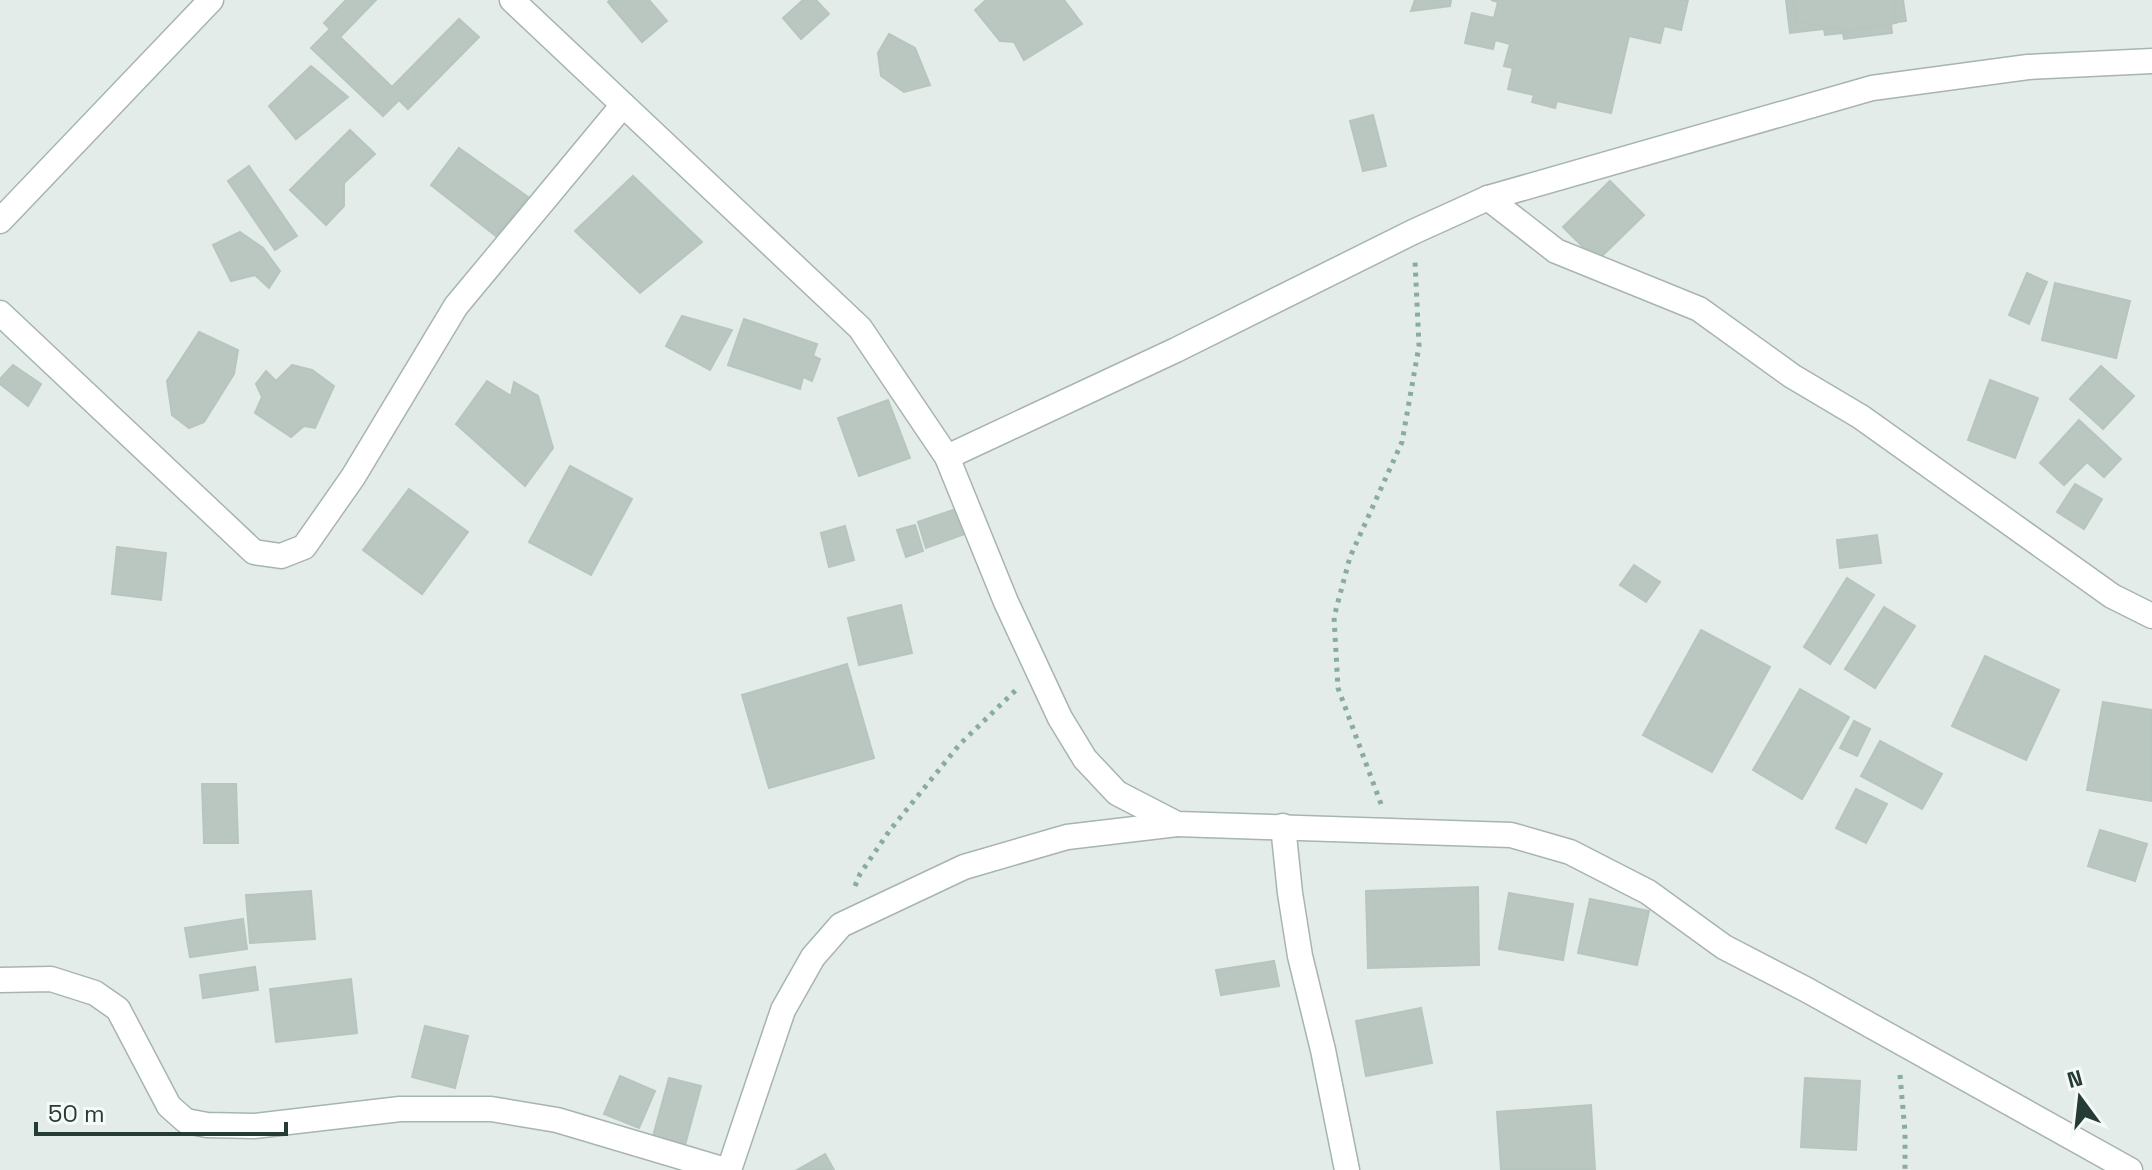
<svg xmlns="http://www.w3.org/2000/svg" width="2152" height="1170" font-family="'Space Grotesk',sans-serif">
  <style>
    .building { fill: #bac7c1; stroke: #b7c5bf; stroke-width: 2 }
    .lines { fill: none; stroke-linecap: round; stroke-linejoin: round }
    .street-casing { stroke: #a7b4b0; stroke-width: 27 }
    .path { stroke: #88aca0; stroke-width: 5; stroke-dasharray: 4 6; stroke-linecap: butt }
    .street { stroke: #fff; stroke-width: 24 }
  </style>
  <rect width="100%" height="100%" fill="#e4ece9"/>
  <!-- building -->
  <g class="building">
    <path d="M346,0H376L340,37L392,87L459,19L479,37L408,109L399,100L383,116L311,48L330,29L324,23Z"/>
    <path d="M610,0H649L667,21L642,42L608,2Z"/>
    <path d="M803,0H816L829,14L801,39L783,18Z"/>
    <path d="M986,0H1064L1082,24L1024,60L1014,42L1000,41L975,10Z"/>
    <path d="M1415,0H1451L1450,6L1411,11Z"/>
    <path d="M1491,0H1688L1681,30L1664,26L1660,43L1629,36L1611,113L1557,101L1555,108L1532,102L1534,95L1508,89L1513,68L1504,66L1510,44L1495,40L1493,49L1465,43L1472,13L1494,18L1498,2Z"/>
    <path d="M1786,0H1903L1906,21L1891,23L1892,33L1844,39L1843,33L1825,35L1824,29L1790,33Z"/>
    <path d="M1794,0H1893L1896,23L1848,31L1797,22Z"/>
    <path d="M889,34L915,48L930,85L904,92L881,76L878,53Z"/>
    <path d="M311,66L348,97L296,139L269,106Z"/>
    <path d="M1373,115L1386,166L1363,171L1350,121Z"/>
    <path d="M350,130L375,154L344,183V206L326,225L290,190Z"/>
    <path d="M459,148L528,197L496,236L431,185Z"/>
    <path d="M249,166L297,236L275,250L228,181Z"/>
    <path d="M633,176L702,242L640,293L575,231Z"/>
    <path d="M1610,181L1644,215L1597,261L1563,227Z"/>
    <path d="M240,232L263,248L280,271L269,288L255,275L231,281L213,245Z"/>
    <path d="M2027,273L2047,282L2029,324L2009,315Z"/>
    <path d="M2055,283L2130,301L2116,358L2042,340Z"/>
    <path d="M682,316L732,330L710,370L666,346Z"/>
    <path d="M744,319L817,344L813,356L820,359L812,381L803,377L800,389L728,365Z"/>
    <path d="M199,332L238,350L234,374L204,422L189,428L172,415L167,381Z"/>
    <path d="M13,365L41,384L28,406L0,384V379Z"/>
    <path d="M292,365L312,370L334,386L315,428L304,426L291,437L255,413L262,397L256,384L266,371L276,381Z"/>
    <path d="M2101,366L2134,396L2103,429L2070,399Z"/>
    <path d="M1990,380L2038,398L2015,458L1968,440Z"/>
    <path d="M487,381L511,396L514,382L538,396L553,448L525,486L456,424Z"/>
    <path d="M888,400L910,458L859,476L838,418Z"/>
    <path d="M2079,420L2121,459L2104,477L2087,462L2064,485L2040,463Z"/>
    <path d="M570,466L632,499L591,575L529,542Z"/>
    <path d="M2075,484L2102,499L2084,529L2057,512Z"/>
    <path d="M409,489L468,532L422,594L363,550Z"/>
    <path d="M956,509L965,534L926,548L918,522Z"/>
    <path d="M915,525L923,551L906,557L897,530Z"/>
    <path d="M845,526L854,560L829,567L821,533Z"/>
    <path d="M1877,535L1881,563L1840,568L1837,540Z"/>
    <path d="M117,547L166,553L161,600L112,594Z"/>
    <path d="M1634,565L1660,582L1646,602L1620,585Z"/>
    <path d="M1847,578L1874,595L1830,664L1804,647Z"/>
    <path d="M901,605L912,653L859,665L848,618Z"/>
    <path d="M1884,607L1915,626L1875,688L1845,669Z"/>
    <path d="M1701,630L1770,667L1712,772L1643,735Z"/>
    <path d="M1985,656L2059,690L2026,760L1952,726Z"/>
    <path d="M847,664L874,758L769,788L742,695Z"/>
    <path d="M1800,689L1849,717L1802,799L1753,770Z"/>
    <path d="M2103,702L2152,710V801L2087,790Z"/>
    <path d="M1854,721L1870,729L1857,756L1840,748Z"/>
    <path d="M1880,741L1942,774L1922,809L1861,776Z"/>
    <path d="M202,784H236L238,843H204Z"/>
    <path d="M1856,789L1887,804L1866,843L1836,828Z"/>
    <path d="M2100,830L2147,844L2135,881L2088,866Z"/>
    <path d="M1478,887L1479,965L1368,968L1366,891Z"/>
    <path d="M311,891L315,939L250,943L246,895Z"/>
    <path d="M1509,893L1573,904L1563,960L1499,949Z"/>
    <path d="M1590,899L1649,911L1637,965L1578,953Z"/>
    <path d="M243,919L247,949L190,957L185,928Z"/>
    <path d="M1274,961L1279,986L1221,995L1216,970Z"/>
    <path d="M255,967L258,990L203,998L200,975Z"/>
    <path d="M351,979L357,1033L276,1042L270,989Z"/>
    <path d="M1421,1008L1432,1063L1366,1076L1356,1021Z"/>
    <path d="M425,1026L468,1036L455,1088L412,1077Z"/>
    <path d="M620,1076L655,1091L639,1128L604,1114Z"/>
    <path d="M669,1078L701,1086L685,1145L653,1136Z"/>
    <path d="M1805,1078L1860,1081L1856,1150L1801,1147Z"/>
    <path d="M1591,1105L1595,1170H1501L1497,1112Z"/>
    <path d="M825,1154L834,1170H797Z"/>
  </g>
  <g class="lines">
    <defs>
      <g id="street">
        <path d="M512,0L860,328L947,457L1006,602L1060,718L1085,759L1117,793L1177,824L1511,835L1570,852L1648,892L1724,947L1807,990L2130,1170"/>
        <path d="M1488,198L1556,251L1699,309L1792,376L1861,417L2112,596L2152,616"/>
        <path d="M0,221L211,0"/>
        <path d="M0,313L254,552L281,556L304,547L353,477L456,306L623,105"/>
        <path d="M947,457L1176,350L1413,232L1488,198L1872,88L2028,67L2152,61"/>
        <path d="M1283,826L1290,893L1300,956L1323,1050L1347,1170"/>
        <path d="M0,980L51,979L95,993L118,1009L169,1106L186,1121L207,1125L254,1126L400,1109H491L557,1120L725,1170"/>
        <path d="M729,1170L783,1010L813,957L841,925L964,867L1067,837L1177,824"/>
      </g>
    </defs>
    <!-- street casing -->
    <use href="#street" class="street-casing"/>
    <!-- path -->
    <g class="path">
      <path d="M1381,804L1338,688L1334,617L1350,557L1402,442L1419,346L1415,261"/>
      <path d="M855,886L860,874L890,830L960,744L1018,688"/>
      <path d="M1900,1075L1905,1132V1170"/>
    </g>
    <!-- street -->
    <use href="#street" class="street"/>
  </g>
  <!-- north arrow -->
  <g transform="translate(2080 1098) rotate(345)" stroke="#f5f9f7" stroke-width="6" paint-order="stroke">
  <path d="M0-6L14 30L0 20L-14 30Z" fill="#253c36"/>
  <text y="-12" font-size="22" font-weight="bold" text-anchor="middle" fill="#253c36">N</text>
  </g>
  <!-- scale -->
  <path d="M36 1122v12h250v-12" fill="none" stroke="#253c36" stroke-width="4"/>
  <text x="48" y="1122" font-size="24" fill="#253c36" stroke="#f5f9f7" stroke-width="6" paint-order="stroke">50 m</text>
</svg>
